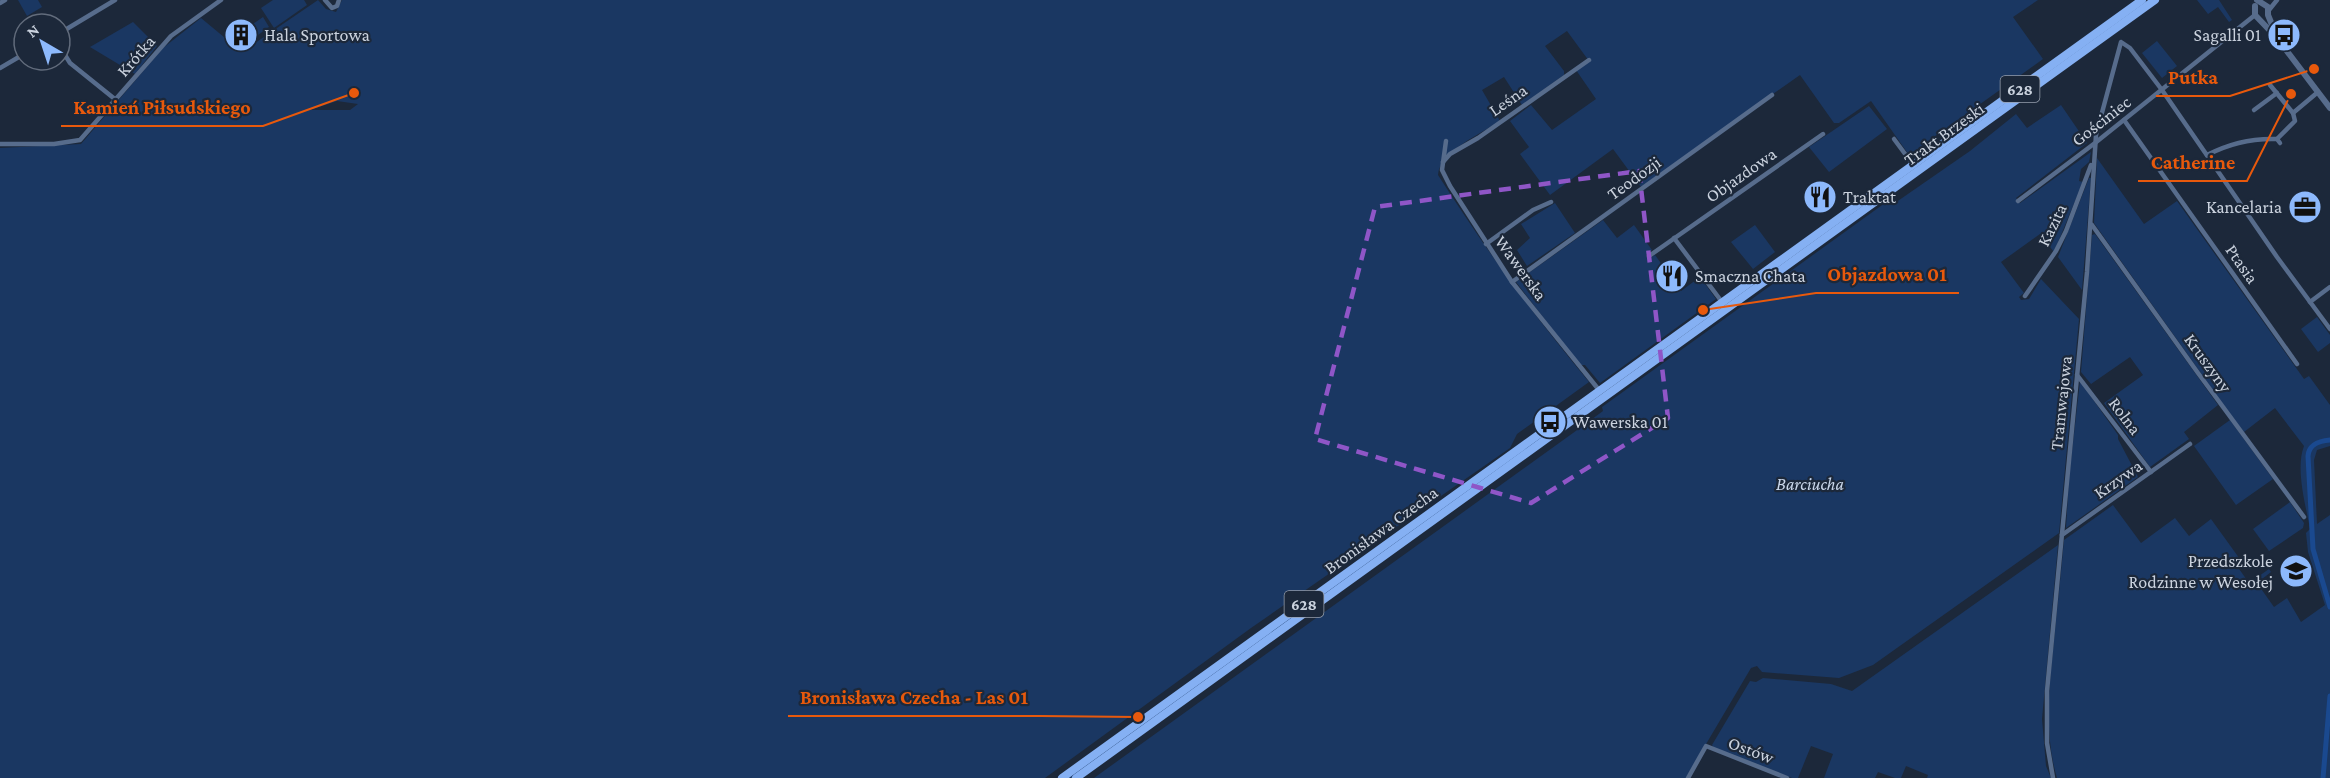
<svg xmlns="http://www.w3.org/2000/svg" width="2330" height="778" font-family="'Crimson Pro',serif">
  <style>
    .green { fill: #1a3762; fill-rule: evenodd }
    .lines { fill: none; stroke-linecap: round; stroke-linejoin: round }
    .canal { stroke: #1a498f; stroke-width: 5 }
    .minor { stroke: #576c8c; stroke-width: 4.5 }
    .tertiary { stroke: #576c8c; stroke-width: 6 }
    .primary { stroke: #85b0f3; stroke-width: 8 }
    .marked { fill: none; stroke: #8f56c7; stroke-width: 4.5; stroke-dasharray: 12 8; stroke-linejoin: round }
    .labels { text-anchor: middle; stroke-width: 4.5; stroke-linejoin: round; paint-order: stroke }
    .shield { fill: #1c283a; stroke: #969fad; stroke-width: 1.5 }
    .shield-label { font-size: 16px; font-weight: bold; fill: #cad2de }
    .poi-label { font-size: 18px; fill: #cad2de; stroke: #1c283a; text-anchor: start }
    .street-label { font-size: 18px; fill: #cad2de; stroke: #1c283a }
    .park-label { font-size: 18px; font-style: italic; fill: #cad7eb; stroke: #1c283a }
    .leader { fill: none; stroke: #e8590c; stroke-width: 2 }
    .callout-dot { fill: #e8590c; stroke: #1c283a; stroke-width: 2 }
    .callout-label { font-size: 20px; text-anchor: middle; font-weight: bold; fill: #e8590c; stroke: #1c283a; stroke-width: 4.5; stroke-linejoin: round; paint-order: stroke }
  </style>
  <rect width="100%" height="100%" fill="#1c283a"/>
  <!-- green -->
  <g class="green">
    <path d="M18,0H38L42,7L27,16Z"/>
    <path d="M273,0H304L307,5L274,28L261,8Z"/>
    <path d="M318,0L326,9L336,12L342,0H2038L2013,17L2043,59L1909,155L1871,101L1839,123H1834L1800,75L1641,187L1613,149L1550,195L1520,154L1529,147L1510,121L1531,105L1552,130L1596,99L1576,70L1589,61L1567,31L1545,46L1564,71V75L1522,105L1504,77L1482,90L1500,121C1481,134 1440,151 1438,175C1484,247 1534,316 1589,382L1517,434L1510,448L1251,628L1045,778H0V148L81,144L163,48L201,18L242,52ZM337,101L358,104L350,110H310Z"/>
    <path d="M2197,0H2219L2232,20L2229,22L2218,7L2208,14Z"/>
    <path d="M263,17L269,27L254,38L247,28Z"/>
    <path d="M133,22L157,46L135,74L90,47Z"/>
    <path d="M2157,41L2177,66L2162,78L2142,53Z"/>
    <path d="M2061,105L2087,143L2016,198L2020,203L2091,152L2089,162L2081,169L2079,181L2083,182L2054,252L2040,234L2001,262L2024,293L2019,297L2021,300L2029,299L2041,279L2079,319L2059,533L1873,665L1839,678L1762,672L1757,666L1751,668L1686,778H1094L1573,433L1603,411L1602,407L1885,203L1892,205L1970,151L2016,114L2027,128Z"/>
    <path d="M1869,106L1887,129L1829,172L1809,147Z"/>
    <path d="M2097,158L2144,224L2177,201L2304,379L2309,376L2330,405V446L2317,450L2314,460L2317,524L2330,515V778H2057C2044,735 2049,686 2054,641C2057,608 2061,574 2064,540L2113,505L2141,543L2175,518L2189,536L2211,519L2242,562L2237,566L2249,583L2269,569L2271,572L2257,583L2274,607L2287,598L2301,622L2325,605L2308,552L2306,533L2310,529C2306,506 2295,469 2304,446L2275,408L2244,432L2235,421L2094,223Z"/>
    <path d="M2089,178H2091L2082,290L2058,257Z"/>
    <path d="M1555,203L1575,233L1527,266L1517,250L1530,238L1521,224Z"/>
    <path d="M1603,220L1617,238L1634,225L1652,250L1646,255L1648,259L1655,255L1681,291L1700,277L1716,299L1600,383L1585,365H1580L1516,282Z"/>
    <path d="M1755,225L1775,252L1753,269L1731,242Z"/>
    <path d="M2095,234L2218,405L2184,432L2189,439L2150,467L2104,403L2143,375L2130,357L2091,384L2081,372L2092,235Z"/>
    <path d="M2317,317L2330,335V343L2318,352L2301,329Z"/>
    <path d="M2080,381L2118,435V439L2138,477L2066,528L2069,478Z"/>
    <path d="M2230,420L2273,479L2236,505L2194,446Z"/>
    <path d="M1562,422L1563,424L1072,778H1066Z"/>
    <path d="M2290,502L2304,523L2303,528L2269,551L2253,529Z"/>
    <path d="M2058,545L2042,719L2046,766L2051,778H1927L1928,775L1906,766L1901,778H1895L1878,772L1875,778H1824L1833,754L1811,746L1798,778H1792L1714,748L1712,745L1750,681L1756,682L1763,678L1831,684L1852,691Z"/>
  </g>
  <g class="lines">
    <!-- canal -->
    <g class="canal">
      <path d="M2330,440C2319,441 2309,444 2308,456L2313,549L2330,607"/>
      <path d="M2323,778L2330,696"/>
    </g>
    <!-- minor -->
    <g class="minor">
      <path d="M325,0L332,8L337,6L339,0"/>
      <path d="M0,3L5,0"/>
      <path d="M2269,10L2277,0"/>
      <path d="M60,33L115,0"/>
      <path d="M60,47L70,63L116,100"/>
      <path d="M0,68L24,54"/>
      <path d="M2270,85L2293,113L2318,92"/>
      <path d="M2254,110L2277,93"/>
      <path d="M2124,120L2297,364"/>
      <path d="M1894,139L1914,166"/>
      <path d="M2277,139L2295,121L2293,113"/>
      <path d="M1446,141L1442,170L1450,186L1512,282L1599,390"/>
      <path d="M0,144H54L80,140L171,36L221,0"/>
      <path d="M2207,155C2230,143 2251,138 2277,139L2280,143"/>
      <path d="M1443,162L1450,154L1478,138L1589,60"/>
      <path d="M2018,201L2095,143L2255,15"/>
      <path d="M2092,225L2198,373L2304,517"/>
      <path d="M1674,238L1722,302"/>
      <path d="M1486,244L1533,210L1551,202"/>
      <path d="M1649,256L1823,134"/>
      <path d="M1512,282L1772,95"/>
      <path d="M2025,296L2056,251L2066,231L2091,165"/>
      <path d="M2310,302L2330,287"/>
      <path d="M2077,375L2151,472"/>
      <path d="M2062,535L2190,444"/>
      <path d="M1688,778L1706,746L1787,778"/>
      <path d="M2053,778L2047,743V691L2087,272L2096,135L2121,42L2130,48L2162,90L2277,257L2330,329"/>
    </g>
    <!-- tertiary -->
    <g class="tertiary">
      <path d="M2257,0L2268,7V15L2275,32"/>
      <path d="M2255,6V15L2277,38L2330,108"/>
    </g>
    <!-- primary -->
    <g class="primary">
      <path d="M1062,778L2142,0"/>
      <path d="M1076,778L2155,0"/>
    </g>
  </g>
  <!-- marked area -->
  <path class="marked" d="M1639,171L1668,418L1531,503L1315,439L1375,207Z"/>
  <!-- icons -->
  <defs>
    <symbol id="building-disc" viewBox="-11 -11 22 22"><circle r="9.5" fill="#8db9fc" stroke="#1c283a"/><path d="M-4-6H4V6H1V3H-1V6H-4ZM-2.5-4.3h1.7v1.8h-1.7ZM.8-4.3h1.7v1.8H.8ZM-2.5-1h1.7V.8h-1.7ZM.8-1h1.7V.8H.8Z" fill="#111"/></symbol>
    <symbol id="bus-disc" viewBox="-11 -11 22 22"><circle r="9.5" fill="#8db9fc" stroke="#1c283a"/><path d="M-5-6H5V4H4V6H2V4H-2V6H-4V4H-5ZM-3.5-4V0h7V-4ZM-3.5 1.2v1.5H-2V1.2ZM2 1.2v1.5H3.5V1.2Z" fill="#111"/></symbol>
    <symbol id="restaurant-disc" viewBox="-11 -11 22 22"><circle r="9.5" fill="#8db9fc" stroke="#1c283a"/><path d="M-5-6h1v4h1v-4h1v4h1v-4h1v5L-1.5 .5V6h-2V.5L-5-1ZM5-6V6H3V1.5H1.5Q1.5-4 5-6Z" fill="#111"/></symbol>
    <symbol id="office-disc" viewBox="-11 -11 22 22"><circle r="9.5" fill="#8db9fc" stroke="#1c283a"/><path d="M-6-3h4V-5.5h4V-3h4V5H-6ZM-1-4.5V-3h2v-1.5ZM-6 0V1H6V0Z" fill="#111"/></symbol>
    <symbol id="school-disc" viewBox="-11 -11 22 22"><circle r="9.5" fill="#8db9fc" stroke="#1c283a"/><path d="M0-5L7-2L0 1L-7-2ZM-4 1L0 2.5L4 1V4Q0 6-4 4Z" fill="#111"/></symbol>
  </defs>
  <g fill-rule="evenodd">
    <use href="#building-disc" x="222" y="16" width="38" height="38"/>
    <use href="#bus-disc" x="2265" y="16" width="38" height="38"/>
    <use href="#restaurant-disc" x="1801" y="178" width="38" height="38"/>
    <use href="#office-disc" x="2286" y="188" width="38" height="38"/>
    <use href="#restaurant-disc" x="1653" y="257" width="38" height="38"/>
    <use href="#bus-disc" x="1531" y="403" width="38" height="38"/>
    <use href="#school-disc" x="2277" y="552" width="38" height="38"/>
  </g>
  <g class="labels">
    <!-- shield labels -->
    <g class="shield">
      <rect x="2000.5" y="76" width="39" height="26" rx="4.5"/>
      <rect x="1284.5" y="591" width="39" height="26" rx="4.5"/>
    </g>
    <g class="shield-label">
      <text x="2020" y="95">628</text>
      <text x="1304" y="610">628</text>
    </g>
    <!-- poi labels -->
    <g class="poi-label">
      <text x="264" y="41">Hala Sportowa</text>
      <text x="2261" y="41" text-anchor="end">Sagalli 01</text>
      <text x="1843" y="203">Traktat</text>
      <text x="2282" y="213" text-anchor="end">Kancelaria</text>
      <text x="1695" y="282">Smaczna Chata</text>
      <text x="1573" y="428">Wawerska 01</text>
      <text x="2273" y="567" text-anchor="end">Przedszkole<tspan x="2273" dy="21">Rodzinne w Wesołej</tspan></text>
    </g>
    <!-- street labels -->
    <g class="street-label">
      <text transform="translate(136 56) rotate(-49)" y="6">Krótka</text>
      <text transform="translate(1508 100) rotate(-35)" y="6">Leśna</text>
      <text transform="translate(2101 121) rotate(-38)" y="6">Gościniec</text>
      <text transform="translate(1944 134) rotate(-36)" y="6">Trakt Brzeski</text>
      <text transform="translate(1741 175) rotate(-35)" y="6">Objazdowa</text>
      <text transform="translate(1634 178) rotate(-36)" y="6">Teodozji</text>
      <text transform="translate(2052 225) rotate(-64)" y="6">Kazita</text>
      <text transform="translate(2242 264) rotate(55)" y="6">Ptasia</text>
      <text transform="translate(1521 268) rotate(54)" y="6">Wawerska</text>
      <text transform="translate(2208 363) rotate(54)" y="6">Kruszyny</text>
      <text transform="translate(2061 403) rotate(-84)" y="6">Tramwajowa</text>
      <text transform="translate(2125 416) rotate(53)" y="6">Rolna</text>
      <text transform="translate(2118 479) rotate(-35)" y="6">Krzywa</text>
      <text transform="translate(1381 530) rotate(-36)" y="6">Bronisława Czecha</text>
      <text transform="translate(1751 750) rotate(21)" y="6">Ostów</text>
    </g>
    <!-- park labels -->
    <g class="park-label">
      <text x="1810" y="490">Barciucha</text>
    </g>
  </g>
  <!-- callouts -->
  <path class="leader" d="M2314 69L2230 96H2156M354 93L263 126H61M2291 94L2247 181H2138M1703 310L1816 293H1959M1138 717L1040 716H788"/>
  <g class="callout-dot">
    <circle cx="2314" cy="69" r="6"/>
    <circle cx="354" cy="93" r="6"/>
    <circle cx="2291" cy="94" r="6"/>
    <circle cx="1703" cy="310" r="6"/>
    <circle cx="1138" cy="717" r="6"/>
  </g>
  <g class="callout-label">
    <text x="2193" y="84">Putka</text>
    <text x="162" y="114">Kamień Piłsudskiego</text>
    <text x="2193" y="169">Catherine</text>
    <text x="1887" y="281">Objazdowa 01</text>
    <text x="914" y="704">Bronisława Czecha - Las 01</text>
  </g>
  <!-- north arrow -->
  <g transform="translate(42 42) rotate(321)"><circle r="28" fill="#1c283a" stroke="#626c7c" stroke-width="1.5"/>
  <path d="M0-4.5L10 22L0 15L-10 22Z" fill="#8db9fc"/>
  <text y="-9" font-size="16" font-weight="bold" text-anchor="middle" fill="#cad2de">N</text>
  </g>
</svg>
